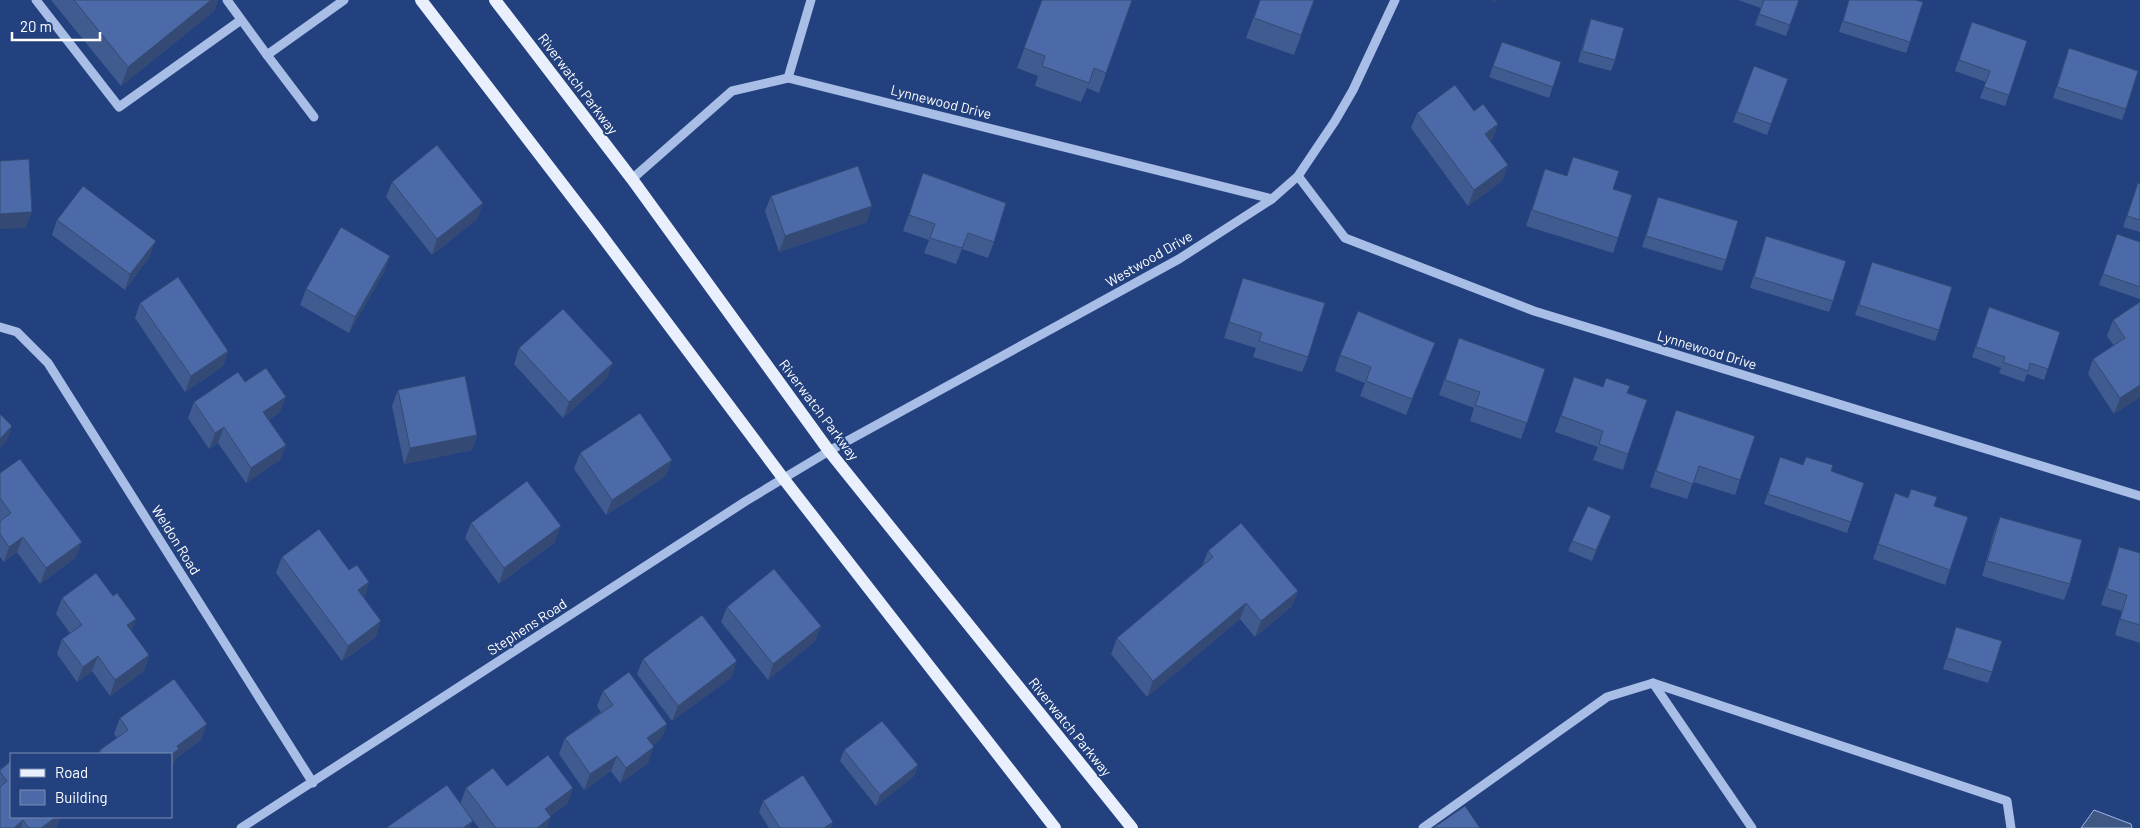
<svg xmlns="http://www.w3.org/2000/svg" width="2140" height="828" font-family="Barlow,sans-serif">
  <style>
    .water { fill: #415783; stroke: #9cb7e7 }
    .lines { fill: none; stroke-linecap: round; stroke-linejoin: round }
    .minor { stroke: #a8bee6; stroke-width: 9 }
    .major { stroke: #e9effd; stroke-width: 12 }
    .wall { fill: #405b90 }
    .shaded-wall { fill: #344a75 }
    .building { fill: #4b6aa7; stroke: #344a75 }
    .labels { text-anchor: middle; stroke-width: 4; stroke-linejoin: round; paint-order: stroke }
    .street-label { font-size: 14px; fill: #fff; stroke: #23417e }
  </style>
  <rect width="100%" height="100%" fill="#23417e"/>
  <!-- water -->
  <path class="water" d="M2094,810L2131,824L2132,828H2081Z"/>
  <g class="lines">
    <!-- minor -->
    <g class="minor">
      <path d="M36,0L119,107L241,20"/>
      <path d="M227,0L267,55L344,0"/>
      <path d="M267,55L314,117"/>
      <path d="M788,78L811,0"/>
      <path d="M1298,176L1345,238L1534,311L2140,496"/>
      <path d="M632,179L732,91L788,78L1272,199"/>
      <path d="M0,327L17,332L48,363L313,783"/>
      <path d="M1653,683L1752,828"/>
      <path d="M241,828L746,501L829,451L1179,259L1272,199L1298,176L1335,121L1353,90L1395,0"/>
      <path d="M1423,828L1607,697L1653,683L2007,801L2011,828"/>
    </g>
    <!-- major -->
    <g class="major">
      <path d="M421,0L596,228L783,478L1055,828"/>
      <path d="M495,0L632,179L829,451L1132,828"/>
    </g>
  </g>
  <!-- wall -->
  <g class="wall">
    <path d="M51,0H218L214,11L121,86Z"/>
    <path d="M1042,0H1132L1099,93L1087,88L1081,102L1035,86L1038,76L1017,68Z"/>
    <path d="M1260,0H1314L1294,55L1246,38Z"/>
    <path d="M1738,0H1799L1786,36L1755,25L1761,8Z"/>
    <path d="M1849,0H1916L1910,42L1906,53L1839,32Z"/>
    <path d="M1591,19L1615,60L1611,71L1578,62L1587,30Z"/>
    <path d="M1972,22L2027,41L2005,106L1980,98L1986,82L1955,71Z"/>
    <path d="M1502,42L1561,62L1549,98L1489,77Z"/>
    <path d="M2065,59L2126,109L2122,120L2053,98Z"/>
    <path d="M1754,66L1788,79L1767,135L1733,122Z"/>
    <path d="M1474,111L1498,124L1492,140L1490,141L1508,165L1502,181L1468,206L1411,128L1417,113Z"/>
    <path d="M1573,157L1613,189L1618,238L1613,253L1526,226L1545,169L1567,176Z"/>
    <path d="M923,173L994,242L988,258L962,249L956,264L924,253L929,240L903,231Z"/>
    <path d="M392,182L483,203L477,219L432,255L386,197Z"/>
    <path d="M2138,183L2140,184V232L2123,227Z"/>
    <path d="M771,196L867,222L779,252L765,211Z"/>
    <path d="M1658,197L1726,260L1722,271L1642,247Z"/>
    <path d="M57,220L150,256L125,290L52,235Z"/>
    <path d="M1766,236L1833,301L1829,312L1750,288Z"/>
    <path d="M2140,242V299L2099,285L2113,245Z"/>
    <path d="M390,256L384,272L349,333L300,305L306,289Z"/>
    <path d="M1872,262L1939,330L1935,341L1855,315Z"/>
    <path d="M1243,278L1308,357L1302,372L1253,357L1256,348L1224,338Z"/>
    <path d="M2140,302V397L2114,414L2088,374L2093,359L2114,346L2107,336L2113,320Z"/>
    <path d="M140,303L228,351L223,366L185,392L135,318Z"/>
    <path d="M1989,307L2060,332L2044,380L2027,374L2024,382L1999,373L2001,368L1972,357Z"/>
    <path d="M1459,338L1545,369L1521,439L1470,421L1474,408L1439,395Z"/>
    <path d="M519,348L607,378L563,418L514,364Z"/>
    <path d="M1340,355L1429,358L1406,415L1360,396L1365,383L1335,371Z"/>
    <path d="M1574,377L1603,387L1627,393L1628,454L1623,470L1593,460L1598,447L1555,432Z"/>
    <path d="M245,382L280,412L269,420L286,445L280,460L246,483L218,443L209,449L188,418L194,402Z"/>
    <path d="M398,390L477,435L472,450L404,464L392,406Z"/>
    <path d="M1676,410L1740,480L1735,495L1693,482L1687,499L1650,487Z"/>
    <path d="M580,453L666,476L606,515L574,469Z"/>
    <path d="M1780,457L1803,465L1831,471L1864,483L1847,533L1764,504Z"/>
    <path d="M0,473L76,557L40,584L17,552L4,562L0,557Z"/>
    <path d="M1895,493L1934,506L1950,570L1945,585L1873,559Z"/>
    <path d="M1611,516L1592,561L1568,551L1572,541Z"/>
    <path d="M2000,517L2070,584L2064,600L1982,576L1994,532Z"/>
    <path d="M471,523L555,542L499,584L465,538Z"/>
    <path d="M2119,547L2140,553V643L2115,635L2122,611L2101,605L2114,563Z"/>
    <path d="M1208,551L1298,591L1292,606L1255,637L1240,619L1147,697L1111,654L1117,638L1202,566Z"/>
    <path d="M282,557L349,570L369,582L364,598L376,637L342,661L276,573Z"/>
    <path d="M113,596L136,619L131,631L149,655L144,671L110,696L92,671L77,682L57,654L62,639L70,633L56,614L62,598Z"/>
    <path d="M727,607L821,626L815,641L768,680L721,622Z"/>
    <path d="M1956,627L1992,672L1988,683L1943,669Z"/>
    <path d="M643,659L732,677L672,721L637,674Z"/>
    <path d="M603,691L667,724L661,739L652,746L648,763L620,783L611,771L584,790L559,754L565,738L601,712L597,706Z"/>
    <path d="M120,718L207,724L201,740L176,758L173,765L171,754H98L100,750L117,738L114,734Z"/>
    <path d="M844,750L918,765L914,776L876,806L840,761Z"/>
    <path d="M0,770L57,827L56,828H0Z"/>
    <path d="M507,786L573,788L567,804L550,816L547,828H479L460,804L466,788Z"/>
    <path d="M763,801L831,828H769L759,812Z"/>
  </g>
  <!-- shaded-wall -->
  <g class="shaded-wall">
    <path d="M211,0H218L214,11L121,86L128,67Z"/>
    <path d="M1493,0H1498L1491,4Z"/>
    <path d="M1498,124L1492,140L1479,149L1485,134Z"/>
    <path d="M1508,165L1502,181L1468,206L1474,190Z"/>
    <path d="M483,203L477,219L432,255L437,239Z"/>
    <path d="M872,206L867,222L779,252L785,236Z"/>
    <path d="M32,212L26,228L0,229V214Z"/>
    <path d="M156,241L150,256L125,290L130,274Z"/>
    <path d="M390,256L384,272L349,333L355,317Z"/>
    <path d="M1435,343L1429,358L1406,415L1412,399Z"/>
    <path d="M228,351L223,366L185,392L191,376Z"/>
    <path d="M613,363L607,378L563,418L569,402Z"/>
    <path d="M2140,385V397L2114,414L2120,398Z"/>
    <path d="M286,397L280,412L257,428L263,412Z"/>
    <path d="M12,426L7,441L0,448V439Z"/>
    <path d="M224,427L218,443L209,449L215,433Z"/>
    <path d="M477,435L472,450L404,464L410,448Z"/>
    <path d="M286,445L280,460L246,483L251,468Z"/>
    <path d="M672,460L666,476L606,515L612,500Z"/>
    <path d="M1611,516L1607,527L1592,561L1596,550Z"/>
    <path d="M561,526L555,542L499,584L504,568Z"/>
    <path d="M23,537L17,552L4,562L9,547Z"/>
    <path d="M82,542L76,557L40,584L46,568Z"/>
    <path d="M369,582L364,598L358,590Z"/>
    <path d="M1298,591L1292,606L1255,637L1261,621Z"/>
    <path d="M1246,603L1240,619L1147,697L1153,681Z"/>
    <path d="M136,619L130,634L127,625Z"/>
    <path d="M381,621L376,637L342,661L348,646Z"/>
    <path d="M821,626L815,641L768,680L773,664Z"/>
    <path d="M149,655L144,671L110,696L115,680Z"/>
    <path d="M98,656L92,671L77,682L83,667Z"/>
    <path d="M737,661L732,677L672,721L678,706Z"/>
    <path d="M207,724L201,740L176,758L173,765L171,767V755L177,746Z"/>
    <path d="M667,724L661,739L641,753L647,738Z"/>
    <path d="M654,747L648,763L620,783L626,768Z"/>
    <path d="M617,756L611,771L584,790L590,774Z"/>
    <path d="M918,765L914,776L876,806L880,795Z"/>
    <path d="M573,788L567,804L539,824L545,809Z"/>
    <path d="M56,817H61L57,827L56,828H41Z"/>
    <path d="M551,817L547,828H537Z"/>
    <path d="M23,820L21,828H14Z"/>
    <path d="M473,821L470,828H463Z"/>
    <path d="M833,822L831,828H824Z"/>
  </g>
  <!-- building -->
  <g class="building">
    <path d="M74,0H211L128,67Z"/>
    <path d="M1042,0H1132L1106,73L1094,68L1089,83L1042,66L1045,56L1024,48Z"/>
    <path d="M1260,0H1314L1301,35L1254,18Z"/>
    <path d="M1764,0H1799L1790,25L1759,14Z"/>
    <path d="M1849,0H1916L1923,2L1910,42L1843,21Z"/>
    <path d="M1591,19L1624,28L1615,60L1582,51Z"/>
    <path d="M1972,22L2027,41L2009,95L1984,87L1990,71L1959,60Z"/>
    <path d="M1502,42L1561,62L1553,87L1493,66Z"/>
    <path d="M2069,48L2138,71L2126,109L2057,87Z"/>
    <path d="M1754,66L1788,79L1771,124L1737,112Z"/>
    <path d="M1455,85L1474,111L1483,104L1498,124L1485,134L1508,165L1474,190L1417,113Z"/>
    <path d="M437,145L483,203L437,239L392,182Z"/>
    <path d="M1573,157L1619,171L1613,189L1632,195L1618,238L1532,210L1545,169L1567,176Z"/>
    <path d="M29,159L32,212L0,214V161Z"/>
    <path d="M858,166L872,206L785,236L771,196Z"/>
    <path d="M923,173L1006,203L994,242L968,233L962,248L930,238L935,224L909,215Z"/>
    <path d="M2138,183L2140,184V220L2127,216Z"/>
    <path d="M83,186L156,241L130,274L57,220Z"/>
    <path d="M1658,197L1738,221L1726,260L1646,236Z"/>
    <path d="M341,227L390,256L355,317L306,289Z"/>
    <path d="M2117,234L2140,242V287L2103,274Z"/>
    <path d="M1766,236L1846,261L1833,301L1754,277Z"/>
    <path d="M1872,262L1952,287L1939,330L1859,305Z"/>
    <path d="M178,277L228,351L191,376L140,303Z"/>
    <path d="M1243,278L1325,303L1308,357L1259,341L1262,333L1229,322Z"/>
    <path d="M2140,302V385L2120,398L2093,359L2125,338L2113,320Z"/>
    <path d="M1989,307L2060,332L2048,369L2030,363L2028,371L2003,362L2005,357L1976,347Z"/>
    <path d="M563,309L613,363L569,402L519,348Z"/>
    <path d="M1358,311L1435,343L1412,399L1366,381L1371,367L1340,355Z"/>
    <path d="M1459,338L1545,369L1527,423L1475,405L1480,392L1445,380Z"/>
    <path d="M266,368L286,397L263,412L286,445L251,468L224,427L215,433L194,402L238,372L245,382Z"/>
    <path d="M465,376L477,435L410,448L398,390Z"/>
    <path d="M1574,377L1603,387L1606,378L1630,386L1627,393L1647,400L1628,454L1599,444L1603,431L1561,416Z"/>
    <path d="M1676,410L1755,436L1740,480L1699,466L1693,484L1656,471Z"/>
    <path d="M640,413L672,460L612,500L580,453Z"/>
    <path d="M0,414L12,426L0,439Z"/>
    <path d="M1780,457L1803,465L1806,457L1833,465L1831,471L1864,483L1851,522L1768,494Z"/>
    <path d="M20,459L82,542L46,568L23,537L9,547L0,534V521L11,513L0,498V473Z"/>
    <path d="M527,481L561,526L504,568L471,523Z"/>
    <path d="M1911,489L1937,497L1934,506L1968,517L1950,570L1878,544L1895,493L1908,498Z"/>
    <path d="M1588,506L1611,516L1596,550L1572,541Z"/>
    <path d="M2000,517L2082,540L2070,584L1987,561Z"/>
    <path d="M1241,523L1298,591L1261,621L1246,603L1153,681L1117,638L1213,557L1208,551Z"/>
    <path d="M319,529L349,570L357,565L369,582L358,590L381,621L348,646L282,557Z"/>
    <path d="M2119,547L2140,553V625L2120,619L2127,595L2107,589Z"/>
    <path d="M774,569L821,626L773,664L727,607Z"/>
    <path d="M96,573L113,596L117,593L136,619L127,625L149,655L115,680L98,656L83,667L62,639L82,625L62,598Z"/>
    <path d="M702,615L737,661L678,706L643,659Z"/>
    <path d="M1956,627L2002,641L1992,672L1947,658Z"/>
    <path d="M629,672L667,724L647,738L654,747L626,768L617,756L590,774L565,738L613,705L603,691Z"/>
    <path d="M174,679L207,724L177,746L179,749L171,755V754H102L100,750L128,730L120,718Z"/>
    <path d="M882,721L918,765L880,795L844,750Z"/>
    <path d="M548,755L573,788L545,809L551,817L537,828H496L466,788L493,768L507,786Z"/>
    <path d="M11,761V817H56L41,828H29L23,820L14,828H0V787L7,781L0,772V770Z"/>
    <path d="M803,775L833,822L824,828H780L763,801Z"/>
    <path d="M447,785L473,821L463,828H386Z"/>
    <path d="M1465,806L1480,828H1433Z"/>
  </g>
  <g class="labels">
    <!-- street labels -->
    <g class="street-label">
      <text transform="translate(578 84) rotate(53)" y="5">Riverwatch Parkway</text>
      <text transform="translate(941 102) rotate(14)" y="5">Lynnewood Drive</text>
      <text transform="translate(1149 259) rotate(-30)" y="5">Westwood Drive</text>
      <text transform="translate(1707 350) rotate(17)" y="5">Lynnewood Drive</text>
      <text transform="translate(819 410) rotate(53)" y="5">Riverwatch Parkway</text>
      <text transform="translate(176 540) rotate(58)" y="5">Weldon Road</text>
      <text transform="translate(527 627) rotate(-33)" y="5">Stephens Road</text>
      <text transform="translate(1070 727) rotate(51)" y="5">Riverwatch Parkway</text>
    </g>
  </g>
  <!-- legend -->
  <rect x="10" y="753" width="162" height="65" fill="#23417e" stroke="#7b8db2"/>
  <rect x="20" y="769" width="25" height="8" fill="#e9effd" stroke="#7b8db2"/>
  <text x="55" y="778" font-size="15" fill="#ffffff">Road</text>
  <rect x="20" y="790" width="25" height="15" fill="#4b6aa7" stroke="#7b8db2"/>
  <text x="55" y="803" font-size="15" fill="#ffffff">Building</text>
  <!-- scale -->
  <path d="M12 32v8h88v-8" fill="none" stroke="#ffffff" stroke-width="2.5"/>
  <text x="20" y="32" font-size="15" fill="#ffffff" stroke="#23417e" stroke-width="4" paint-order="stroke">20 m</text>
</svg>
